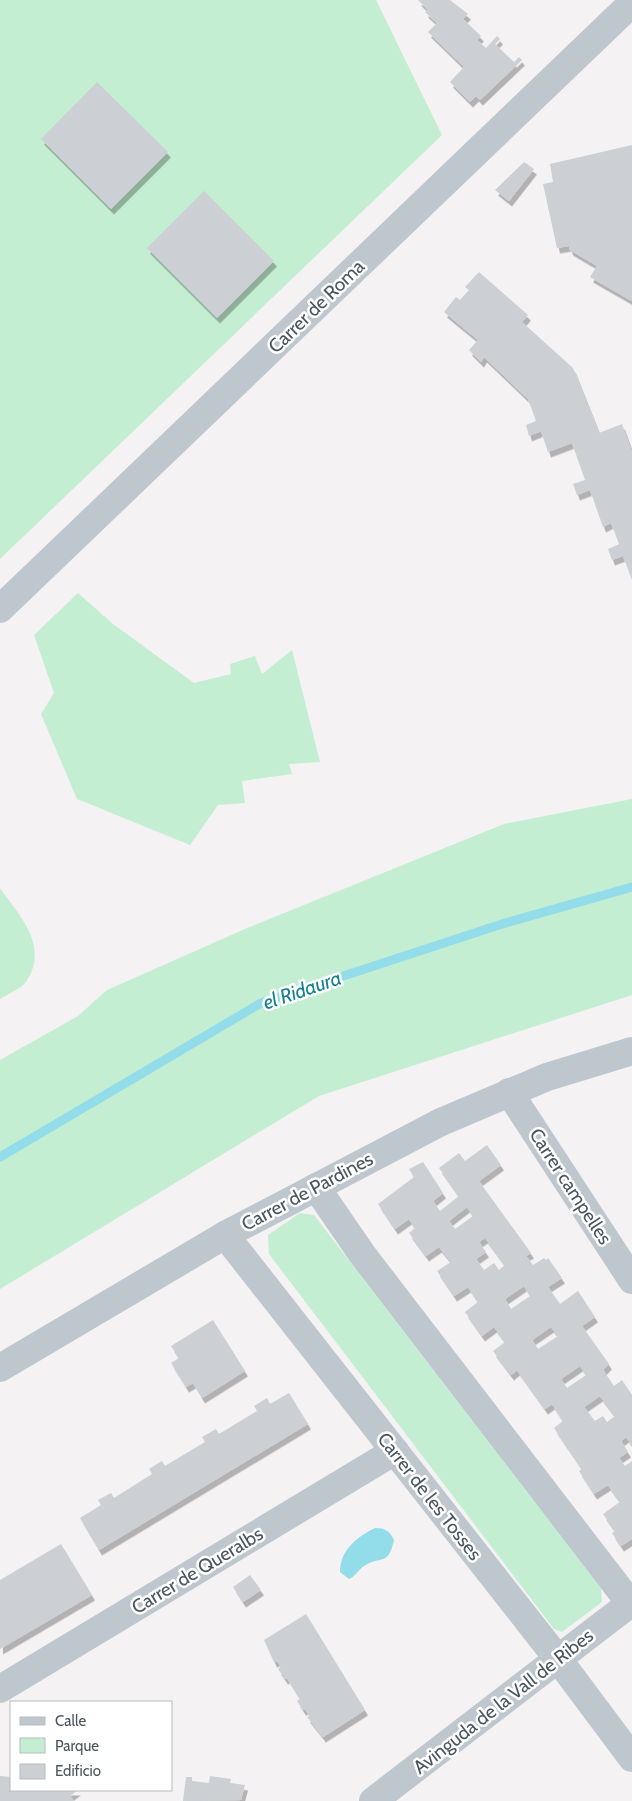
<svg xmlns="http://www.w3.org/2000/svg" width="632" height="1801" font-family="Cabin,sans-serif">
  <style>
    .green { fill: #c3eed2 }
    .water { fill: #93dce9 }
    .lines { fill: none; stroke-linecap: round; stroke-linejoin: round }
    .stream { stroke: #93dce9; stroke-width: 9 }
    .building { fill: #cccfd4; fill-rule: evenodd; filter: url(#shadow) }
    .street { stroke: #bec7cd; stroke-width: 28 }
    .labels { text-anchor: middle; stroke-width: 5; stroke-linejoin: round; paint-order: stroke }
    .street-label { font-size: 19px; fill: #4a565f; stroke: #fff }
    .water-label { font-size: 20px; font-style: italic; fill: #137f92; stroke: #fff }
  </style>
  <defs>
    <filter id="shadow"><feDropShadow dx="3" dy="5.5" stdDeviation="0" flood-color="#0004"/></filter>
  </defs>
  <rect width="100%" height="100%" fill="#f4f2f2"/>
  <!-- green -->
  <g class="green">
    <path d="M0,0H376L442,135L0,559Z"/>
    <path d="M78,593L113,624L194,683L231,674L230,664L255,656L262,674L292,650L320,762L289,764L292,774L242,781L245,803L218,805L190,845L77,799L41,714L54,693L34,635Z"/>
    <path d="M632,799V995L319,1096L0,1289V1060L78,1016L107,990L245,929L504,824Z"/>
    <path d="M0,888C20,916 50,947 26,982C21,989 7,994 0,999Z"/>
    <path d="M300,1213L314,1215L601,1588L602,1602L562,1632L554,1629L269,1254L268,1235Z"/>
  </g>
  <!-- water -->
  <path class="water" d="M375,1528C385,1528 390,1531 394,1540C388,1567 381,1555 364,1566C358,1570 356,1576 349,1579L340,1572C340,1550 357,1537 375,1528Z"/>
  <g class="lines">
    <!-- stream -->
    <path class="stream" d="M0,1157L261,1003L502,924L632,887"/>
  </g>
  <!-- building -->
  <g class="building">
    <path d="M418,0H450L468,14L463,19L481,36L477,40L486,48L497,36L500,39L495,44L514,62L519,57L522,60L480,100L476,96L470,102L450,82L464,67L428,32L437,23L425,12L428,10Z"/>
    <path d="M97,82L168,152L111,209L41,139Z"/>
    <path d="M632,145V301L590,277L597,266L570,250L569,246L557,248L543,184L553,182L550,164Z"/>
    <path d="M524,162L534,169L509,201L495,190Z"/>
    <path d="M204,191L274,261L217,318L147,248Z"/>
    <path d="M479,272L528,315L522,322L573,368L599,433L622,424L632,452V580L623,556L612,560L608,549L619,544L611,523L603,527L590,490L577,495L573,484L585,480L572,443L548,452L541,431L529,436L526,425L536,421L528,399L484,357L481,362L469,350L478,340L444,312L456,297L460,300L469,290L465,287Z"/>
    <path d="M487,1145L501,1165L479,1181L531,1253L526,1256L533,1265L544,1258L546,1260L548,1258L562,1278L548,1287L560,1304L578,1291L595,1317L582,1326L609,1364L603,1370L614,1386L622,1380L632,1395V1445L626,1437L621,1441L628,1452L619,1458L625,1466L632,1461V1539L621,1546L612,1533L615,1531L603,1514L620,1502L608,1485L594,1494L579,1471L582,1469L554,1428L563,1421L552,1404L545,1409L517,1370L511,1375L493,1351L505,1342L494,1327L482,1336L465,1312L478,1302L468,1287L454,1296L437,1271L451,1262L439,1247L426,1256L409,1233L415,1228L409,1219L395,1229L378,1204L414,1177L409,1169L423,1162L443,1193L433,1201L440,1211L459,1196L439,1168L459,1153L465,1161ZM467,1207L473,1216L455,1229L449,1221ZM485,1238L505,1265L499,1270L494,1263L484,1270L476,1259L486,1252L479,1242ZM524,1286L530,1296L511,1309L505,1299ZM551,1327L558,1336L538,1349L532,1340ZM580,1366L586,1375L567,1388L561,1379ZM600,1396L615,1416L607,1422L603,1416L595,1421L584,1407Z"/>
    <path d="M213,1320L245,1371L202,1398L193,1383L186,1387L171,1363L179,1358L171,1346Z"/>
    <path d="M289,1393L308,1424L99,1550L80,1518L101,1505L98,1500L111,1493L114,1498L152,1474L149,1469L162,1461L165,1466L205,1442L202,1437L216,1429L219,1434L257,1411L254,1406L267,1398L270,1404Z"/>
    <path d="M61,1544L92,1595L0,1649V1580Z"/>
    <path d="M250,1575L261,1590L243,1602L233,1587Z"/>
    <path d="M306,1614L365,1710L323,1737L307,1717L310,1716L305,1709L303,1710L297,1701L300,1699L287,1678L285,1679L278,1669L281,1667L277,1661L274,1662L264,1640Z"/>
    <path d="M0,1776L11,1777V1790H78L70,1796L74,1801H0Z"/>
    <path d="M210,1776L231,1779L230,1783L245,1785L241,1800L183,1801L186,1777H192V1781L209,1783Z"/>
  </g>
  <g class="lines">
    <!-- street -->
    <g class="street">
      <path d="M0,609L632,3"/>
      <path d="M509,1092L632,1280"/>
      <path d="M316,1187L362,1254L630,1603"/>
      <path d="M225,1235L558,1659L632,1758"/>
      <path d="M0,1368L225,1235L441,1122L547,1077L632,1051"/>
      <path d="M0,1689L395,1451"/>
      <path d="M373,1801L632,1602"/>
    </g>
  </g>
  <g class="labels">
    <!-- street labels -->
    <g class="street-label">
      <text transform="translate(316 306) rotate(-44)" y="7">Carrer de Roma</text>
      <text transform="translate(571 1186) rotate(57)" y="7">Carrer campelles</text>
      <text transform="translate(307 1191) rotate(-28)" y="7">Carrer de Pardines</text>
      <text transform="translate(430 1496) rotate(52)" y="7">Carrer de les Tosses</text>
      <text transform="translate(197 1570) rotate(-31)" y="7">Carrer de Queralbs</text>
      <text transform="translate(503 1701) rotate(-38)" y="7">Avinguda de la Vall de Ribes</text>
    </g>
    <!-- water labels -->
    <g class="water-label">
      <text transform="translate(302 990) rotate(-19)" y="7">el Ridaura</text>
    </g>
  </g>
  <!-- legend -->
  <rect x="10" y="1701" width="162" height="90" fill="#ffffff" stroke="#b7bbbf"/>
  <rect x="20" y="1717" width="25" height="8" fill="#bec7cd" stroke="#b7bbbf"/>
  <text x="55" y="1726" font-size="15" fill="#4a565f">Calle</text>
  <rect x="20" y="1738" width="25" height="15" fill="#c3eed2" stroke="#b7bbbf"/>
  <text x="55" y="1751" font-size="15" fill="#4a565f">Parque</text>
  <rect x="20" y="1764" width="25" height="15" fill="#cccfd4" stroke="#b7bbbf"/>
  <text x="55" y="1776" font-size="15" fill="#4a565f">Edificio</text>
</svg>
